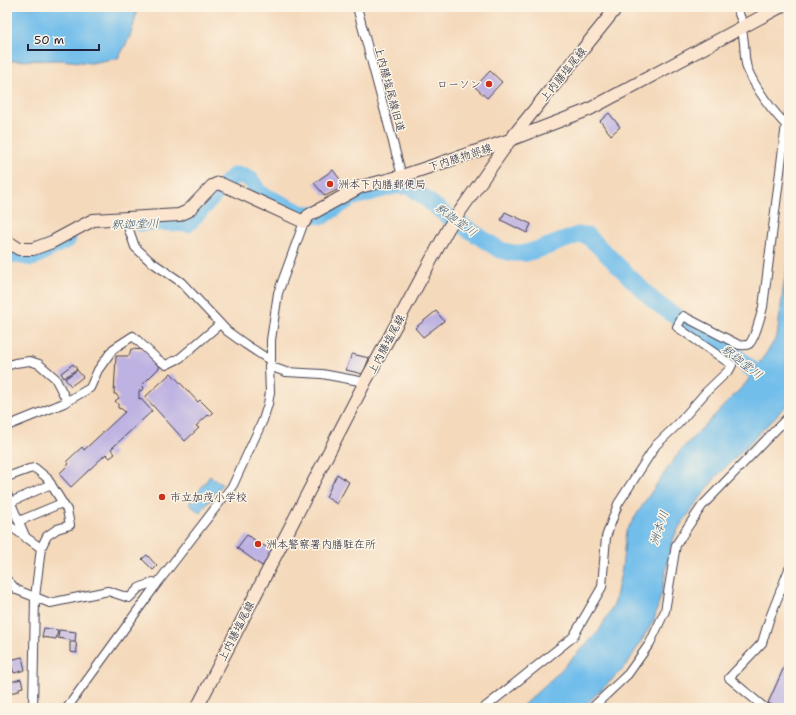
<svg xmlns="http://www.w3.org/2000/svg" width="796" height="715" font-family="'Shantell Sans','Klee One',sans-serif">
  <style>
    .water { fill: #72beeb; stroke: #4a7093 }
    .lines { fill: none; stroke-linecap: round; stroke-linejoin: round }
    .river { stroke: #72beeb; stroke-width: 17 }
    .building { fill: #beb2e2 }
    .street-casing { stroke: #423d4e; stroke-width: 10 }
    .secondary-casing { stroke: #423d4e; stroke-width: 14 }
    .street { stroke: #fff; stroke-width: 8 }
    .secondary { stroke: #fce5cf; stroke-width: 12 }
    .poi-dot { fill: #c8321e; stroke: #fcf5e5; stroke-width: 1.5 }
    .labels { text-anchor: middle; stroke-width: 3; stroke-linejoin: round; paint-order: stroke }
    .street-label { font-size: 11px; fill: #22223b; stroke: #fcf5e5 }
    .poi-label { font-size: 11px; fill: #22223b; stroke: #fcf5e5; text-anchor: start }
    .water-label { font-size: 12px; font-style: italic; fill: #3e5979; stroke: #fcf5e5 }
  </style>
  <rect width="100%" height="100%" fill="#fcf5e5"/>
  <filter id="ink" filterUnits="userSpaceOnUse"><feTurbulence type="fractalNoise" baseFrequency=".025" numOctaves="2"/><feDisplacementMap in="SourceGraphic" scale="8" xChannelSelector="R" yChannelSelector="G"/><feConvolveMatrix kernelMatrix="1 2 1 2 8 2 1 2 1" color-interpolation-filters="sRGB"/></filter>
  <filter id="wash" filterUnits="userSpaceOnUse"><feTurbulence type="fractalNoise" baseFrequency=".012" numOctaves="4" result="noise"/><feDisplacementMap in="SourceGraphic" scale="16" xChannelSelector="R" yChannelSelector="G"/><feGaussianBlur stdDeviation="0.9" result="paint"/><feColorMatrix in="noise" values="0 0 0 0 0 0 0 0 0 0 0 0 0 0 0 0 0 1.4 0 .05"/><feComposite in="paint" operator="in"/></filter>
  <g filter="url(#wash)">
    <rect width="100%" height="100%" fill="#f4d9bb"/>
    <!-- water -->
    <g class="water">
      <path d="M7,7H137C134,29 130,39 118,58L91,63L60,60L7,61Z"/>
      <path d="M789,262V403L715,478L681,524L672,541L661,595L654,620L626,666L582,708H520L555,676L599,631L615,602L622,568L626,531L650,494L679,452L746,383L777,337L784,283Z"/>
      <path d="M210,476L222,484L200,513L189,504Z"/>
    </g>
    <g class="lines">
      <!-- river -->
      <g class="river">
        <path d="M139,223L156,222L188,224L219,190L235,175L243,176L251,180L259,193L301,213L323,216L351,198L394,186H410L446,215L500,250L513,253H526L546,247L578,235H586L591,239L655,302L681,320"/>
        <path d="M7,251L11,254L32,258L68,239"/>
        <path d="M692,328L730,351L772,386"/>
      </g>
    </g>
    <g id="blocks">
      <!-- building -->
      <g class="building">
        <path d="M490,71L502,82L487,98L475,87Z"/>
        <path d="M609,113L620,127L611,135L600,121Z"/>
        <path d="M333,170L345,186L325,196L314,183Z"/>
        <path d="M505,212L531,224L527,233L501,220Z"/>
        <path d="M436,311L444,321L423,337L415,328Z"/>
        <path d="M131,349L145,350L160,367L142,385L144,388L143,390L139,391V399L140,398L152,411L111,449L115,454L110,458L106,454L71,487L59,474L69,464L67,461L82,447L84,450L125,412L122,409L118,408V404L115,401L119,398L116,394H114L116,356H129Z"/>
        <path d="M352,354L369,358L363,374L346,370Z"/>
        <path d="M73,364L77,369L64,378L61,373Z"/>
        <path d="M77,370L83,377L71,386L65,379Z"/>
        <path d="M171,373L198,402L200,400L213,413L210,416L208,415L196,426L199,428L185,441L145,397Z"/>
        <path d="M337,474L349,482L337,504L326,497Z"/>
        <path d="M247,535L274,552L262,566L237,548Z"/>
        <path d="M147,555L157,566L153,570L142,559Z"/>
        <path d="M44,628L58,630L56,639L42,637Z"/>
        <path d="M59,630L76,632L75,641L58,638Z"/>
        <path d="M70,642H76L77,653L70,652Z"/>
        <path d="M789,656V702L786,708H779L768,703Z"/>
        <path d="M22,657L25,670L14,673L10,660Z"/>
        <path d="M21,679L23,687L19,688V691L9,693L7,683Z"/>
      </g>
    </g>
  </g>
  <g filter="url(#ink)">
    <use href="#blocks" fill-opacity="0" stroke="#423d4e" stroke-width="1"/>
    <g class="lines">
      <defs>
        <g id="street">
          <path d="M357,7L402,176"/>
          <path d="M738,7L739,14L744,26"/>
          <path d="M741,28C746,41 743,55 747,68C755,88 773,112 788,127"/>
          <path d="M127,218L128,227L135,247L150,261L181,282L227,331L245,344L271,361"/>
          <path d="M7,366L15,363L30,361L39,364L55,378L67,401"/>
          <path d="M269,366L286,372L322,374L365,382"/>
          <path d="M7,426L64,403L90,388L98,370L113,349L133,336L156,358L166,365L180,358L220,324"/>
          <path d="M7,477L29,469L35,468L47,478L67,510L70,525L57,529L47,536L41,548L35,597L33,708"/>
          <path d="M7,494L26,538"/>
          <path d="M11,502L51,484"/>
          <path d="M19,521L62,503"/>
          <path d="M7,524L41,548"/>
          <path d="M7,580L17,590L50,603L108,591L129,598L139,588L153,582L156,585"/>
          <path d="M67,708L156,585L233,485L263,420L268,404L270,392L269,366L271,361V340L278,293L304,222"/>
          <path d="M484,708L573,637L602,587L606,537L618,504L656,445L678,424L706,392L730,369L732,365L677,327L683,316L739,345C742,345 746,346 749,344C754,340 761,315 763,307L786,124L789,114"/>
          <path d="M592,708L628,674L650,643L665,611L676,545L687,528L702,506L789,416"/>
          <path d="M765,708L729,678L762,643L769,620L789,569"/>
        </g>
        <g id="secondary">
          <path d="M7,241L19,249H33L52,242L93,220L179,215L188,211L212,186L219,183L304,222L308,216L313,213L360,187L402,176L510,140L588,110L780,7"/>
          <path d="M197,708L365,382L449,227L510,140L617,7"/>
        </g>
      </defs>
      <!-- street casing -->
      <use href="#street" class="street-casing"/>
      <!-- secondary casing -->
      <use href="#secondary" class="secondary-casing"/>
      <!-- street -->
      <use href="#street" class="street"/>
      <!-- secondary -->
      <use href="#secondary" class="secondary"/>
    </g>
  </g>
  <!-- markers -->
  <g class="poi-dot">
    <circle cx="489" cy="84" r="4"/>
    <circle cx="330" cy="184" r="4"/>
    <circle cx="162" cy="497" r="4"/>
    <circle cx="258" cy="544" r="4"/>
  </g>
  <g class="labels">
    <!-- street labels -->
    <g class="street-label">
      <text transform="translate(563 74) rotate(-51)" y="4">上内膳塩尾線</text>
      <text transform="translate(390 89) rotate(75)" y="4">上内膳塩尾線旧道</text>
      <text transform="translate(460 157) rotate(-18)" y="4">下内膳物部線</text>
      <text transform="translate(386 344) rotate(-62)" y="4">上内膳塩尾線</text>
      <text transform="translate(236 631) rotate(-63)" y="4">上内膳塩尾線</text>
    </g>
    <!-- poi labels -->
    <g class="poi-label">
      <text x="481" y="88" text-anchor="end">ローソン</text>
      <text x="338" y="188">洲本下内膳郵便局</text>
      <text x="170" y="501">市立加茂小学校</text>
      <text x="266" y="548">洲本警察署内膳駐在所</text>
    </g>
    <!-- water labels -->
    <g class="water-label">
      <text transform="translate(456 220) rotate(36)" y="4">釈迦堂川</text>
      <text transform="translate(135 224) rotate(-2)" y="4">釈迦堂川</text>
      <text transform="translate(742 362) rotate(38)" y="4">釈迦堂川</text>
      <text transform="translate(659 528) rotate(-72)" y="4">洲本川</text>
    </g>
  </g>
  <!-- margin -->
  <rect width="796" height="715" fill="none" stroke="#fcf5e5" stroke-width="24"/>
  <!-- scale -->
  <path d="M28 44v6h71v-6" fill="none" stroke="#22223b" stroke-width="2"/>
  <text x="34" y="44" font-size="12" fill="#22223b" stroke="#fcf5e5" stroke-width="3" paint-order="stroke">50 m</text>
</svg>
